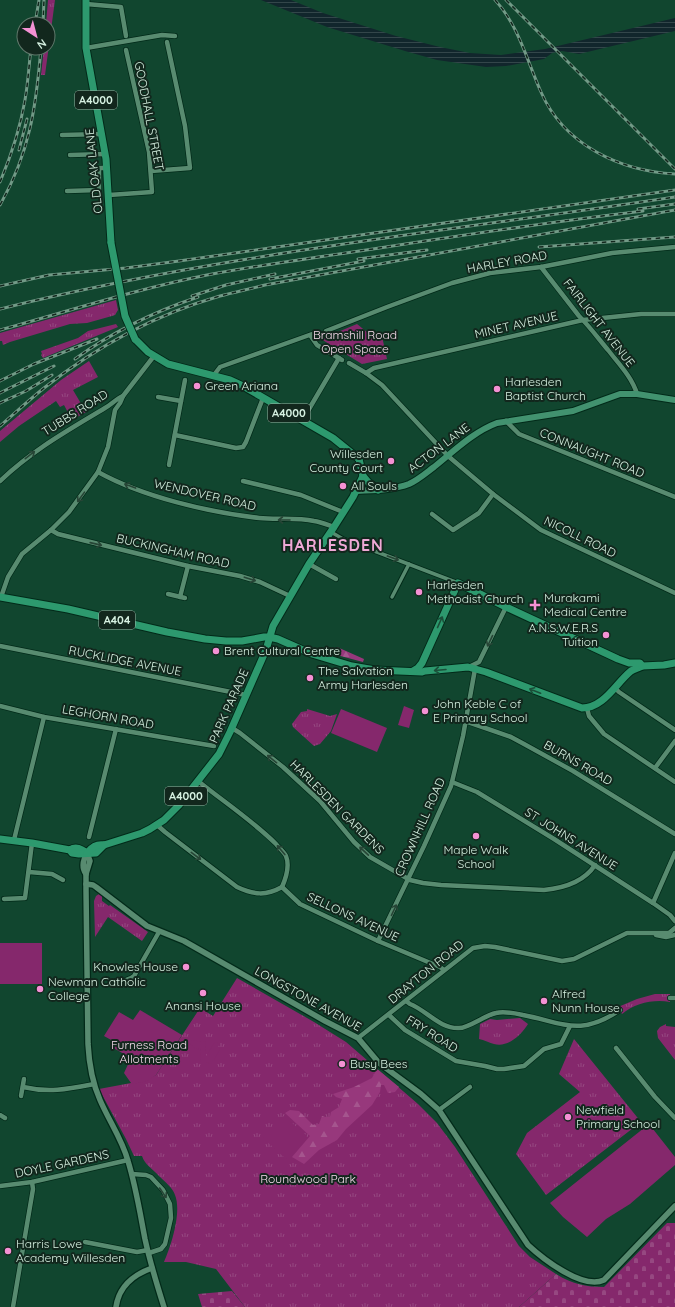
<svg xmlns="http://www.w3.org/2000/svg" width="675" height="1307" font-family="Quicksand,sans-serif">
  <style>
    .grass { fill: url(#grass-tufts) }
    .forest { fill: url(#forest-firs) }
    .cemetery { fill: url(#cemetery-stones) }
    .garden { fill: #85286c }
    .water { fill: url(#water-rules) }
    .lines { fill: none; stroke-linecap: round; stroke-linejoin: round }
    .pedestrian-casing { stroke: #022a19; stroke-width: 5.5 }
    .minor-casing { stroke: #022a19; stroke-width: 6 }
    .tertiary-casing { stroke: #022a19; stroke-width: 8 }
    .secondary-casing { stroke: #022a19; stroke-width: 8 }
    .primary-casing { stroke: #022a19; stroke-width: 9 }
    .pedestrian { stroke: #588b70; stroke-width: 3.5 }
    .minor { stroke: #588b70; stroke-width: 4.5 }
    .tertiary { stroke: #588b70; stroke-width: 5.5 }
    .secondary { stroke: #42926f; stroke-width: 6 }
    .primary { stroke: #2d996e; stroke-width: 7 }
    .rail-casing { stroke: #729a87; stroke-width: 3 }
    .rail { stroke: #12271d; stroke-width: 1.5; stroke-dasharray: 4.5; stroke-linecap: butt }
    .primary-bridge-casing { stroke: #022a19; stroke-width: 9; stroke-linecap: butt }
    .primary-bridge { stroke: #2d996e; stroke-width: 7 }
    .oneway { stroke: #274536 }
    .oneway2 { stroke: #1b4f39 }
    .poi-dot { fill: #f491d4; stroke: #12271d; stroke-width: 1.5 }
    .labels { text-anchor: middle; stroke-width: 4; stroke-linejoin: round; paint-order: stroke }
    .shield { fill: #12271d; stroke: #9bb4a6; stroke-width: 1 }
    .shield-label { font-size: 11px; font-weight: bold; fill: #d6f1e1 }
    .street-label { font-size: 12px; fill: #d6f1e1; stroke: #12271d }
    .park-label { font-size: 12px; fill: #f5dbeb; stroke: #12271d }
    .poi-label { font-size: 12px; fill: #d6f1e1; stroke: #12271d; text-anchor: start }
    .district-label { font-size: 16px; font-weight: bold; letter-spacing: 1px; fill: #efa9d6; stroke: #12271d }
  </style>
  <defs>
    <pattern id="grass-tufts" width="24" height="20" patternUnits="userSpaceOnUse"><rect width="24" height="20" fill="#85286c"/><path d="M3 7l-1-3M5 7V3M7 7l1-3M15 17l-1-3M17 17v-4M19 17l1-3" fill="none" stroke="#964881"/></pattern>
    <pattern id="forest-firs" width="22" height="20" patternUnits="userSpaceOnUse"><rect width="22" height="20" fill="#97387c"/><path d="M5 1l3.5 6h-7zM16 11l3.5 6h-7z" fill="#a5558e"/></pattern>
    <pattern id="cemetery-stones" width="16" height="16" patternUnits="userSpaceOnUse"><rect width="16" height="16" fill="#85286c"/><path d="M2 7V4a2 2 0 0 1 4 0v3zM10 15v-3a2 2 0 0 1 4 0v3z" fill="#964881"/></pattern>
    <pattern id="water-rules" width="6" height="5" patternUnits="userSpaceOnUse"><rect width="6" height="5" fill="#11262c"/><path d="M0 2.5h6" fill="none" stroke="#33464a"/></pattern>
  </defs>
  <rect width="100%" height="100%" fill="#11462f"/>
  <!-- grass -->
  <g class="grass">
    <path d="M48,0H55L45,75H41L44,48H48V24H46Z"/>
    <path d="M116,300L118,310L115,315L112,316L87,323L70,324L10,342L3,345L2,341H0V333Z"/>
    <path d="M116,324L118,327L43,358L41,355L42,354L41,351L78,338L88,331Z"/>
    <path d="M357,324L373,337L381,332L387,359L362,364L321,339Z"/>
    <path d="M89,361L98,377L73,390L86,412L72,420L64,405L60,407L56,401L19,426L0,442V431L61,380Z"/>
    <path d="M307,709L330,716L337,714L331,731L320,744L314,746L293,727L292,724L301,712L307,711Z"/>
    <path d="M99,894L102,896V901L109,906L110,905L148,932L142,941L108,917L95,937L94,901L96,896Z"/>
    <path d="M237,978L314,1022L346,1042L418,1104L437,1123L455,1147L519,1246L530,1257L556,1274L519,1307H245L216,1269L186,1262H164C171,1246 182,1212 175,1195C173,1188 165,1182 159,1176C153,1169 145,1165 142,1156H134L126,1139L99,1089L131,1083H137L156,1075L200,1008L213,1016Z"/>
    <path d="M655,994H670V1002C654,999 635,1003 622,1014L618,1007L637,999Z"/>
    <path d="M520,1018L528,1024C521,1035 508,1048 494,1044C490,1043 484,1040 479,1039L480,1024L490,1019L497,1020Z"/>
    <path d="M666,1024V1026L675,1027V1060L658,1038L657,1031L660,1027Z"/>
    <path d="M574,1039L641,1122L546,1195L516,1154L527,1133L580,1092L559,1074Z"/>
  </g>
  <!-- forest -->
  <g class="forest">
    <path d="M337,647L364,659L363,662L333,654Z"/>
    <path d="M377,1069L399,1087L395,1092L388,1093L384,1085H381L380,1092L372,1105L346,1129L337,1140L319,1150L304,1164L292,1157L310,1136L285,1113L290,1110L299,1111L313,1125L319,1124L322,1116L325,1117H330L331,1112L339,1107L342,1099L336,1097L333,1094L354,1087L372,1078Z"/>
  </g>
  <!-- cemetery -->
  <g class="cemetery">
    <path d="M667,1223H675V1307H519L556,1274C572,1284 586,1287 604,1287Z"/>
    <path d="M232,1291L245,1307H202L198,1294Z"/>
  </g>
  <!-- garden -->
  <g class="garden">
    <path d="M404,706L414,710L409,728L398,725Z"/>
    <path d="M341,709L387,728L377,752L331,733Z"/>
    <rect x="0" y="943" width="42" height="41"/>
    <path d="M140,1010L182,1035L156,1075C148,1081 141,1084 131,1083L124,1073L131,1058L110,1046L113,1041L104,1036L119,1012L133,1020Z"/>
    <path d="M194,1040L200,1042L205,1041L206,1056L215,1042L220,1044L218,1047L220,1048L214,1061L213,1060L211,1064L206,1062H201L200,1048L199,1047L198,1050L193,1047L190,1043L191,1041Z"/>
    <path d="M284,1116L307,1136L286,1159L263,1138Z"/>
    <path d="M649,1124L675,1157V1165L630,1204L606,1219L587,1237L563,1217L550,1203Z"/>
  </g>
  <!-- water -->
  <path class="water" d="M261,0H291L323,13L396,36L440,47L470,53L501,55L545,49L675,18V31L579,54L562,51L552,53L544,59L506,66L486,67L437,60L405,51L327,27Z"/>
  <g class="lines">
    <defs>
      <g id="pedestrian">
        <path d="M331,532L343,539L458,583"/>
        <path d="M392,597L409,564"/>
      </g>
      <g id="minor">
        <path d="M86,4L121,7L126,36"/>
        <path d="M86,48L162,35L175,36"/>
        <path d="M62,135L102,134"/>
        <path d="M70,155L105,154"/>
        <path d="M151,171L190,168L185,126L167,42"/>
        <path d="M67,191L99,190V168H107"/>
        <path d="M109,195L152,192L149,152L126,50"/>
        <path d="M541,267L579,316C590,327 598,338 608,350C618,363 632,377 637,394"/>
        <path d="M326,331L387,307L452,283L490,273L541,267L612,253L675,247"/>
        <path d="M310,335L317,345L342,360"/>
        <path d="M349,363L366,373L382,385L448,456L493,494L541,530L675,593"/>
        <path d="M366,373L374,368L583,320L641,314H675"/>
        <path d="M214,375L220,367L315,333"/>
        <path d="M158,397L181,401"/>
        <path d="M302,421L339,358"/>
        <path d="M506,421L519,434L675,497"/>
        <path d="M175,435L236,448L243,447L246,442L263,398"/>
        <path d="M169,465L185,380"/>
        <path d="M98,472C143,497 208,512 259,518C277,520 296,517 314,521C321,522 328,525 334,527"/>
        <path d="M0,481C34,449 67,431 105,408C112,404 116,399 123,396L154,356"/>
        <path d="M243,481L301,495L343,512"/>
        <path d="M432,514L453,530L479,513L493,494"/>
        <path d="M51,530L58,534L188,566L240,576L260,582L290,596"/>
        <path d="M309,564L336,579"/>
        <path d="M168,594L185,598"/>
        <path d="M1,597L8,577L22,554L51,530L69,512L98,472L108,447L115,410L120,403L123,396"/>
        <path d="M180,597L188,566"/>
        <path d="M0,646L246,695"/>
        <path d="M469,667L479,662L506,607"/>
        <path d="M615,688L619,692L675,730"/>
        <path d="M0,706L44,717L214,746"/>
        <path d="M587,708L589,716L604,734L675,782"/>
        <path d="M465,721L511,737L524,744L573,771L675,834"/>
        <path d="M232,728L240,733L283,767L320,801L354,842L370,857L410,880L423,883L441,885L544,890C564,888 584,882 595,865"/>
        <path d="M655,768L675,741"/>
        <path d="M198,781C224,802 253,821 276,844C279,848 284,852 286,856C290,866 286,878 282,887"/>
        <path d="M452,782L477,792L554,839L653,903L670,915L675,921"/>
        <path d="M157,825L165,832L237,887C254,895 266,896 282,887"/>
        <path d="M89,837L116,729"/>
        <path d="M14,840L44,717"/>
        <path d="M29,872L52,874L63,880"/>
        <path d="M282,887L300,904L378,941L440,967L444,970"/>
        <path d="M4,899L25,898L32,843"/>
        <path d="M653,903L675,853"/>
        <path d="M656,935L666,937L675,935"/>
        <path d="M378,941L424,846L451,786L463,736L475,669"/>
        <path d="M126,980L131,978L134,976L159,932"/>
        <path d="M670,998H675"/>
        <path d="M406,1001L410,1004C426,1010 440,1029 459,1028C469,1028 485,1015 496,1013C505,1011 514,1013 523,1015C564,1023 580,1037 620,1010"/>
        <path d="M389,1015L405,1030L456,1061L485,1066L497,1069H504L524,1066L544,1049L561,1044L570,1026"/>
        <path d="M358,1038L473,948L485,946L495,947L562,961L574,959L627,933H669L675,928"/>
        <path d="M616,1048L655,1097L675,1118"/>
        <path d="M23,1087C49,1093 68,1089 94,1084"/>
        <path d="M21,1096L24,1079"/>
        <path d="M439,1110L470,1087"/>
        <path d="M0,1115L5,1118"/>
        <path d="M132,1174L146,1175L151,1177L163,1190L170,1204L171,1218L165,1244L161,1249L149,1253"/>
        <path d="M0,1186L32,1182L128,1160"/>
        <path d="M85,1242L137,1252L148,1250"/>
        <path d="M13,1307L33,1189L32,1182"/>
      </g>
      <g id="tertiary">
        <path d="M87,853L90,861L86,874V890L88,1044C89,1063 92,1082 100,1100C109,1121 122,1139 128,1161C136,1187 140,1213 145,1239C150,1262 157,1285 164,1307"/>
        <path d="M86,874C81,867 83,860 87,853"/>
        <path d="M86,884L93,885L96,887L147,926L184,941L325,1021L358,1038L379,1063L421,1094L439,1110L528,1245C543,1259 583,1290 604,1280L675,1206"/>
        <path d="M116,1307C119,1286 133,1275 152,1268"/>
      </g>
      <path id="secondary" d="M357,491C374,490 393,490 409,484C418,480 426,473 434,467C454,451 473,432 497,423L573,411L620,394H637L675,400"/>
      <g id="primary">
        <path d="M86,0V48L106,159L111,243"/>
        <path d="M363,476L368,482L378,490"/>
        <path d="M0,597L68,609L167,632L205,639L226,641H242L264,637H269L278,639L312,654L352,666L375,670L422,672L425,671L468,667L486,672L582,708C604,708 616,683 631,671C634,669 639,668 642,666"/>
        <path d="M413,671L418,668L422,663L458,583L506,607L618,659L629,663H640L642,666L664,665L675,663"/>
        <path d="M0,839L32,843L70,850C76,846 81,849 87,853"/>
        <path d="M70,850L72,853L79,854L96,853L104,845"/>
        <path d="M87,853C92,847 96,844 104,845L142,833L150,829L164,820L179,805L219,754L230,732L266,650L273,626L309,564L334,527L353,497L363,476L359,459L333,438L243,386L230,380L168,364L148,352L135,339"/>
      </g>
    </defs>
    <!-- pedestrian casing -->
    <use href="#pedestrian" class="pedestrian-casing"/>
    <!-- minor casing -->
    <use href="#minor" class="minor-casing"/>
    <!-- tertiary casing -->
    <use href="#tertiary" class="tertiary-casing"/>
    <!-- secondary casing -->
    <use href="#secondary" class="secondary-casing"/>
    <!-- primary casing -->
    <use href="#primary" class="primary-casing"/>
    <!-- pedestrian -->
    <use href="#pedestrian" class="pedestrian"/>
    <!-- minor -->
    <use href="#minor" class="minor"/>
    <!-- tertiary -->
    <use href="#tertiary" class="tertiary"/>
    <!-- secondary -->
    <use href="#secondary" class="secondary"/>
    <!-- primary -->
    <use href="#primary" class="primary"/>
    <defs>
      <g id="rail">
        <path d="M495,0C519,26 527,61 541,92C564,145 620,171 675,174"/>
        <path d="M506,0L675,169"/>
        <path d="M35,24L39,0"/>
        <path d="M43,24L44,0"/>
        <path d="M19,150L27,119"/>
        <path d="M0,182C11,156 20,129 25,100C28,83 29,65 31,48"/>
        <path d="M0,205C30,152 36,107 41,48"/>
        <path d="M638,209L675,204"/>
        <path d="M539,247L675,237"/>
        <path d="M358,259L427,250"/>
        <path d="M270,279L364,261"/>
        <path d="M0,286L49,275L126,268L179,261L675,190"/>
        <path d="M192,296L226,285L275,274"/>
        <path d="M0,309C222,254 450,231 675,197"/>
        <path d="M0,330C69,311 137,289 207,275C266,264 326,256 386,247C471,234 557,221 643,211"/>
        <path d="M75,359C111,333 156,311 198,297"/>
        <path d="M0,381L34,364L97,339"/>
        <path d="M0,393L54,366"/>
        <path d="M0,403L26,391L52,375"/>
        <path d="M0,426C15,413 29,400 44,388C96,347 157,314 220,296C235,292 250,289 265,285L675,210"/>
      </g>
    </defs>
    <!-- rail casing -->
    <use href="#rail" class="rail-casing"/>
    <!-- rail -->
    <use href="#rail" class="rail"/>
    <defs>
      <path id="primary-bridge" d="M111,243L125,316L135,339"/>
    </defs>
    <!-- primary-bridge casing -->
    <use href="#primary-bridge" class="primary-bridge-casing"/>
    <!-- primary-bridge -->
    <use href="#primary-bridge" class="primary-bridge"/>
  </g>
  <!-- one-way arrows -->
  <defs><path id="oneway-shaft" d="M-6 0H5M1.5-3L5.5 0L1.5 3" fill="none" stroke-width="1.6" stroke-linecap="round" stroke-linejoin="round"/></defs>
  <g class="oneway">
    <use href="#oneway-shaft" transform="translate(30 455) rotate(-38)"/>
    <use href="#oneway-shaft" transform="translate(130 486) rotate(-160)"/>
    <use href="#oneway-shaft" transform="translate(81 497) rotate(126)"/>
    <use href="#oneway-shaft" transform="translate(284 520) rotate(-180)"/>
    <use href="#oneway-shaft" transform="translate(96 544) rotate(13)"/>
    <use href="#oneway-shaft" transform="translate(393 558) rotate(20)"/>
    <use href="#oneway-shaft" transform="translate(250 579) rotate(18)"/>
    <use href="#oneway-shaft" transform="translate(490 641) rotate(115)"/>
    <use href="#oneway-shaft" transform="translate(272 759) rotate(-141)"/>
    <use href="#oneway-shaft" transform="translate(281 850) rotate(-130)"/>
    <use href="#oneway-shaft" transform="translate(364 851) rotate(-137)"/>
    <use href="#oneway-shaft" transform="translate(196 856) rotate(37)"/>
    <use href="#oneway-shaft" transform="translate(394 910) rotate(-65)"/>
    <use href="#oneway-shaft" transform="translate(163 1193) rotate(56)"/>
  </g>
  <g class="oneway2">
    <use href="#oneway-shaft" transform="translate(440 622) rotate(-66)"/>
    <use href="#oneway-shaft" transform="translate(440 670) rotate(175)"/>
    <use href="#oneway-shaft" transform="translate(535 691) rotate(-159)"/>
  </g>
  <!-- markers -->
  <g class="poi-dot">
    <circle cx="197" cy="386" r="4"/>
    <circle cx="497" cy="389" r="4"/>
    <circle cx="391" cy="461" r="4"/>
    <circle cx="343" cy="486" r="4"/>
    <circle cx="419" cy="592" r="4"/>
    <path d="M533 599h4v4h4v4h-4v4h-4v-4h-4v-4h4z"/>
    <circle cx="606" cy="635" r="4"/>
    <circle cx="216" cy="651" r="4"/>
    <circle cx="310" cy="678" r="4"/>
    <circle cx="425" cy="711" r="4"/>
    <circle cx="476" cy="836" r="4"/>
    <circle cx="186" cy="967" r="4"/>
    <circle cx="40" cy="989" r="4"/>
    <circle cx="203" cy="993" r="4"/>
    <circle cx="544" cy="1001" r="4"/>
    <circle cx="342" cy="1064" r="4"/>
    <circle cx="568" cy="1117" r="4"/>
    <circle cx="8" cy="1251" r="4"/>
  </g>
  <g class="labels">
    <!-- shield labels -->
    <g class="shield">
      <rect x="75" y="91" width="42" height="18" rx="3"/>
      <rect x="268" y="404" width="42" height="18" rx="3"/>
      <rect x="99" y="611" width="36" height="18" rx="3"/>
      <rect x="165" y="787" width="42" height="18" rx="3"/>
    </g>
    <g class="shield-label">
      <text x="96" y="104">A4000</text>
      <text x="289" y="417">A4000</text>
      <text x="117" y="624">A404</text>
      <text x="186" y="800">A4000</text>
    </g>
    <!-- street labels -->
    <g class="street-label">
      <text transform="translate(149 116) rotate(79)" y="4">GOODHALL STREET</text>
      <text transform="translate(94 171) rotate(-96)" y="4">OLD OAK LANE</text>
      <text transform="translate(507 262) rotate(-10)" y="4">HARLEY ROAD</text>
      <text transform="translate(599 323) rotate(52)" y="4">FAIRLIGHT AVENUE</text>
      <text transform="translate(516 325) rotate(-13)" y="4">MINET AVENUE</text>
      <text transform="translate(75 413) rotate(-32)" y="4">TUBBS ROAD</text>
      <text transform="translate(439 448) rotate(-37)" y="4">ACTON LANE</text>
      <text transform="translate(592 453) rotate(22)" y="4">CONNAUGHT ROAD</text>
      <text transform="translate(205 495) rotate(13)" y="4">WENDOVER ROAD</text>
      <text transform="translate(580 537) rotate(26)" y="4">NICOLL ROAD</text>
      <text transform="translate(173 551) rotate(13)" y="4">BUCKINGHAM ROAD</text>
      <text transform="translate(125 661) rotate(11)" y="4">RUCKLIDGE AVENUE</text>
      <text transform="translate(229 706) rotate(-66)" y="4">PARK PARADE</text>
      <text transform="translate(108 717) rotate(10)" y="4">LEGHORN ROAD</text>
      <text transform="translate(578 763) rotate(30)" y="4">BURNS ROAD</text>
      <text transform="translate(337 807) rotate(45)" y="4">HARLESDEN GARDENS</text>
      <text transform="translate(420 827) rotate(-66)" y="4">CROWNHILL ROAD</text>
      <text transform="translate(571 839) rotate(32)" y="4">ST JOHNS AVENUE</text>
      <text transform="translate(353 917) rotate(25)" y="4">SELLONS AVENUE</text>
      <text transform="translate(426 972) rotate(-39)" y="4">DRAYTON ROAD</text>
      <text transform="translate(308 999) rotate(29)" y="4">LONGSTONE AVENUE</text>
      <text transform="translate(432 1034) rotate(32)" y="4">FRY ROAD</text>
      <text transform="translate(62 1164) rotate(-12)" y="4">DOYLE GARDENS</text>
    </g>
    <!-- park labels -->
    <g class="park-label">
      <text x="355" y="339">Bramshill Road<tspan x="355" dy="14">Open Space</tspan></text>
      <text x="149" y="1049">Furness Road<tspan x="149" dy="14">Allotments</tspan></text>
      <text x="308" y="1183">Roundwood Park</text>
    </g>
    <!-- poi labels -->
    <g class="poi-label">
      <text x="505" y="386">Harlesden<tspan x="505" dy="14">Baptist Church</tspan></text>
      <text x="205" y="390">Green Ariana</text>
      <text x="383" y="458" text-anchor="end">Willesden<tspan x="383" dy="14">County Court</tspan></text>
      <text x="351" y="490">All Souls</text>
      <text x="427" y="589">Harlesden<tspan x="427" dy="14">Methodist Church</tspan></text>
      <text x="544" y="602">Murakami<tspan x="544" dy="14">Medical Centre</tspan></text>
      <text x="598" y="632" text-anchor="end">A.N.S.W.E.R.S<tspan x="598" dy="14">Tuition</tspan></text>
      <text x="224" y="655">Brent Cultural Centre</text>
      <text x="318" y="675">The Salvation<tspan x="318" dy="14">Army Harlesden</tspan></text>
      <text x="433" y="708">John Keble C of<tspan x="433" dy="14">E Primary School</tspan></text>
      <text x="476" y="854" text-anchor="middle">Maple Walk<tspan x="476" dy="14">School</tspan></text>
      <text x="178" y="971" text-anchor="end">Knowles House</text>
      <text x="48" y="986">Newman Catholic<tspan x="48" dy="14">College</tspan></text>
      <text x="552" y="998">Alfred<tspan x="552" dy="14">Nunn House</tspan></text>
      <text x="203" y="1010" text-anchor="middle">Anansi House</text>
      <text x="350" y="1068">Busy Bees</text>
      <text x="576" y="1114">Newfield<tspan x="576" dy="14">Primary School</tspan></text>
      <text x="16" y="1248">Harris Lowe<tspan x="16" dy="14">Academy Willesden</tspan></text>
    </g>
    <!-- district labels -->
    <g class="district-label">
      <text x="333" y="551">HARLESDEN</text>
    </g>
  </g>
  <!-- north arrow -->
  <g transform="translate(36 36) rotate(144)"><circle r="19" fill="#12271d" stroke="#60786b"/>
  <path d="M0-3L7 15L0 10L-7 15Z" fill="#f491d4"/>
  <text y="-6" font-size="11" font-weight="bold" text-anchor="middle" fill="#d6f1e1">N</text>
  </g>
</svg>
